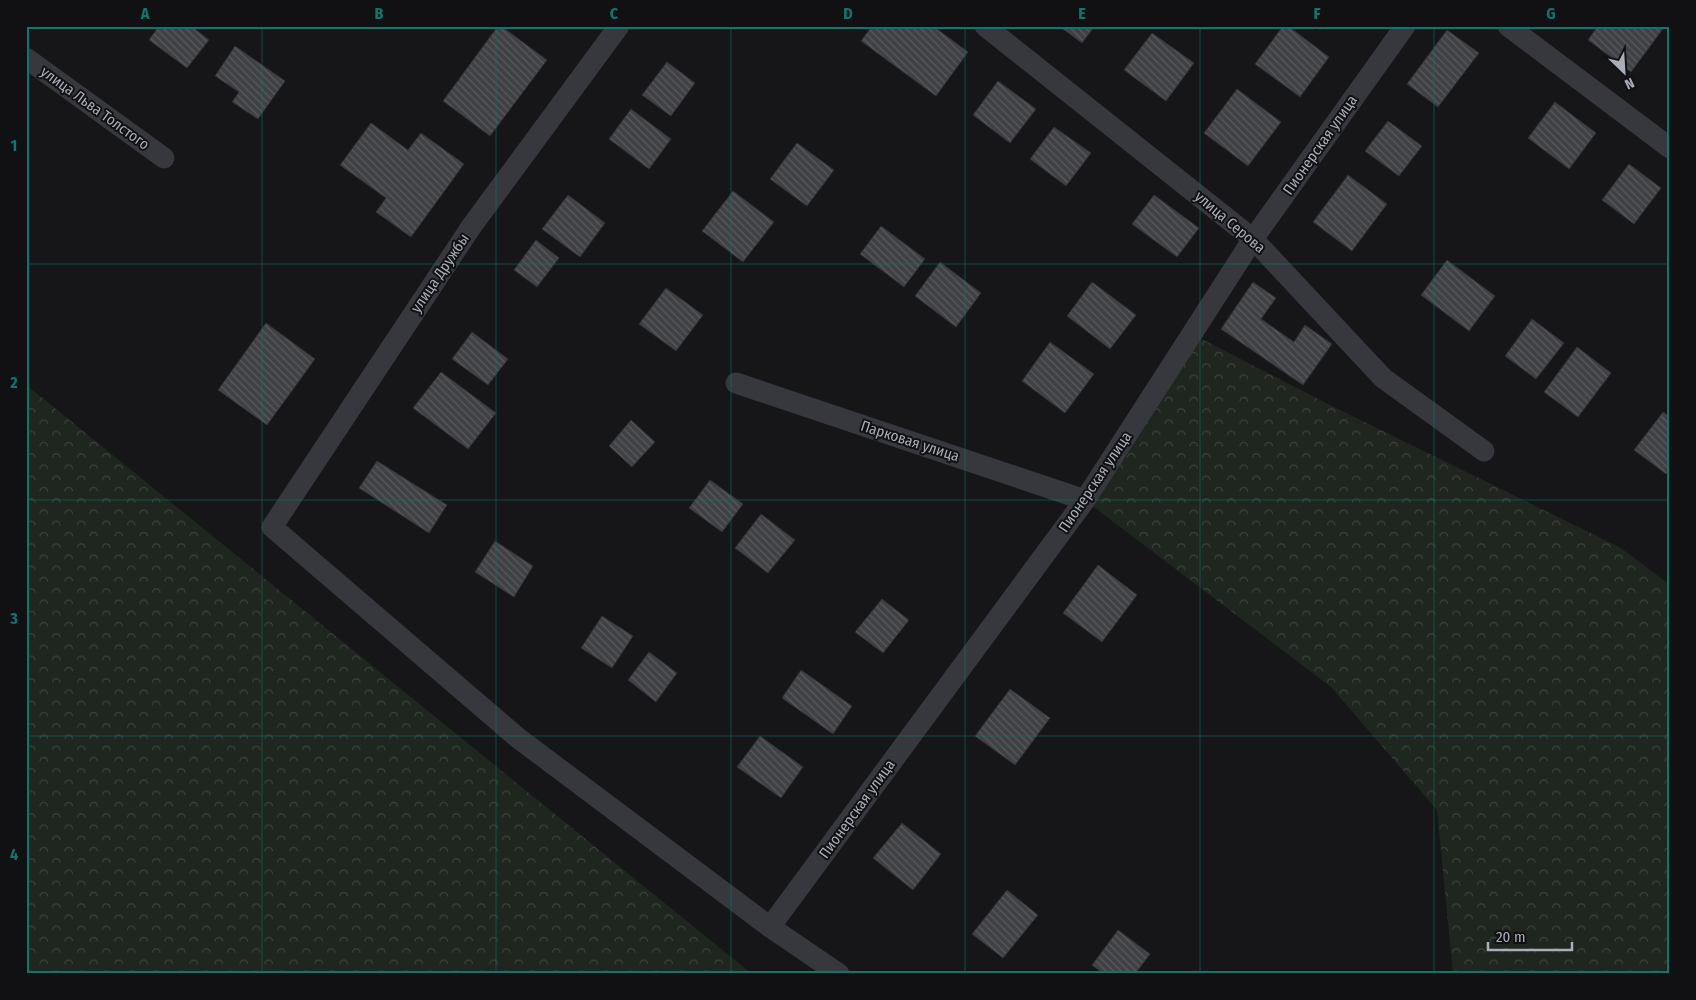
<svg xmlns="http://www.w3.org/2000/svg" width="1696" height="1000" font-family="'Fira Sans Condensed',sans-serif">
  <style>
    .forest { fill: url(#forest-crowns) }
    .building { fill: url(#building-back-hatch); stroke: #303034 }
    .lines { fill: none; stroke-linecap: round; stroke-linejoin: round }
    .street { stroke: #37383d; stroke-width: 21 }
    .grid { fill: none; stroke: #0f766e; stroke-width: 1; stroke-opacity: 0.55 }
    .labels { text-anchor: middle; stroke-width: 4; stroke-linejoin: round; paint-order: stroke }
    .street-label { font-size: 15px; fill: #a8adb8; stroke: #111113 }
    .neatline { fill: none; stroke: #0f766e; stroke-width: 2 }
    .grid-label { font-size: 16px; text-anchor: middle; font-weight: bold; fill: #0f766e }
  </style>
  <defs>
    <pattern id="forest-crowns" width="20" height="18" patternUnits="userSpaceOnUse" patternTransform="scale(1.25)"><rect width="20" height="18" fill="#1e261f"/><path d="M2 6a3 3 0 1 1 6 0M12 15a3 3 0 1 1 6 0" fill="none" stroke="#3c433d"/></pattern>
    <pattern id="building-back-hatch" width="6" height="6" patternUnits="userSpaceOnUse" patternTransform="scale(1.25)"><rect width="6" height="6" fill="#404145"/><path d="M-1 5l2 2M0 0l6 6M5-1l2 2" fill="none" stroke="#595a5e"/></pattern>
  </defs>
  <rect width="100%" height="100%" fill="#161618"/>
  <!-- forest -->
  <g class="forest">
    <path d="M1200,338L1326,403L1621,548L1670,585V974H1453L1437,810L1331,687L1090,504Z"/>
    <path d="M26,385L40,396L752,974H26Z"/>
  </g>
  <!-- building -->
  <g class="building">
    <path d="M159,26H191L209,40L187,68L149,40Z"/>
    <path d="M498,26H501L547,60L490,136L443,101Z"/>
    <path d="M872,26H933L968,52L936,96L861,41Z"/>
    <path d="M1059,26H1095L1082,43Z"/>
    <path d="M1283,26H1288L1329,57L1300,97L1255,64Z"/>
    <path d="M1598,26H1665L1631,72L1588,40Z"/>
    <path d="M1447,30L1479,53L1438,107L1407,84Z"/>
    <path d="M1152,33L1194,63L1166,101L1124,70Z"/>
    <path d="M235,46L285,81L258,119L232,102L239,92L215,76Z"/>
    <path d="M667,62L695,83L671,116L642,95Z"/>
    <path d="M998,81L1036,109L1010,143L973,115Z"/>
    <path d="M1237,89L1281,122L1248,166L1204,133Z"/>
    <path d="M1555,102L1596,133L1569,169L1528,138Z"/>
    <path d="M631,109L671,139L649,169L609,139Z"/>
    <path d="M1388,121L1422,146L1399,176L1365,151Z"/>
    <path d="M371,123L408,150L421,133L464,164L411,237L376,212L386,198L340,165Z"/>
    <path d="M1054,127L1091,153L1066,186L1030,159Z"/>
    <path d="M797,143L834,170L807,206L770,179Z"/>
    <path d="M1629,164L1661,188L1634,224L1602,200Z"/>
    <path d="M1348,175L1387,204L1352,251L1313,222Z"/>
    <path d="M733,191L774,222L743,262L702,231Z"/>
    <path d="M568,195L605,223L580,257L542,229Z"/>
    <path d="M1154,195L1199,228L1177,257L1132,224Z"/>
    <path d="M881,226L925,259L904,287L860,254Z"/>
    <path d="M536,240L559,258L537,287L514,270Z"/>
    <path d="M1447,260L1495,296L1469,331L1421,295Z"/>
    <path d="M940,262L981,293L956,327L915,296Z"/>
    <path d="M1092,282L1136,315L1110,349L1067,316Z"/>
    <path d="M1253,282L1276,298L1261,319L1294,342L1305,325L1332,344L1303,385L1221,329Z"/>
    <path d="M666,288L703,315L676,351L639,324Z"/>
    <path d="M1532,319L1564,343L1536,379L1505,356Z"/>
    <path d="M266,323L315,359L267,425L218,390Z"/>
    <path d="M472,332L508,359L488,385L452,359Z"/>
    <path d="M1050,342L1094,374L1065,413L1022,381Z"/>
    <path d="M1577,347L1611,373L1578,417L1544,392Z"/>
    <path d="M441,372L496,413L468,449L413,408Z"/>
    <path d="M1663,412L1670,417V470L1666,474L1634,450Z"/>
    <path d="M631,420L655,442L632,467L609,446Z"/>
    <path d="M377,461L447,505L429,533L359,488Z"/>
    <path d="M710,480L743,504L722,532L689,508Z"/>
    <path d="M761,514L795,540L768,573L735,548Z"/>
    <path d="M495,541L533,566L514,597L475,572Z"/>
    <path d="M1098,565L1137,595L1102,642L1063,613Z"/>
    <path d="M882,599L909,620L883,653L855,632Z"/>
    <path d="M602,616L633,636L612,668L581,648Z"/>
    <path d="M649,652L677,673L656,702L628,680Z"/>
    <path d="M801,670L852,706L833,734L782,698Z"/>
    <path d="M1010,689L1050,718L1015,765L975,736Z"/>
    <path d="M760,736L803,767L781,798L737,767Z"/>
    <path d="M902,823L941,854L913,890L873,858Z"/>
    <path d="M1007,890L1038,915L1003,958L972,934Z"/>
    <path d="M1118,930L1150,954L1135,974H1104L1092,965Z"/>
  </g>
  <g class="lines">
    <!-- street -->
    <g class="street">
      <path d="M619,26L471,227L272,527L518,738L770,927L839,974"/>
      <path d="M985,26L1253,239L1383,378L1484,451"/>
      <path d="M1508,26L1670,148"/>
      <path d="M26,58L164,158"/>
      <path d="M736,383L1085,500"/>
      <path d="M770,927L1085,500L1253,239L1405,26"/>
    </g>
  </g>
  <!-- grid -->
  <path class="grid" d="M262,26V974M496,26V974M731,26V974M965,26V974M1200,26V974M1434,26V974M26,264H1670M26,500H1670M26,736H1670"/>
  <g class="labels">
    <!-- street labels -->
    <g class="street-label">
      <text transform="translate(95 108) rotate(36)" y="5">улица Льва Толстого</text>
      <text transform="translate(1320 145) rotate(-55)" y="5">Пионерская улица</text>
      <text transform="translate(1230 222) rotate(40)" y="5">улица Серова</text>
      <text transform="translate(440 273) rotate(-56)" y="5">улица Дружбы</text>
      <text transform="translate(910 441) rotate(18)" y="5">Парковая улица</text>
      <text transform="translate(1095 482) rotate(-56)" y="5">Пионерская улица</text>
      <text transform="translate(857 809) rotate(-54)" y="5">Пионерская улица</text>
    </g>
  </g>
  <!-- border -->
  <rect width="1696" height="1000" fill="none" stroke="#111113" stroke-width="55"/>
  <!-- north arrow -->
  <g transform="translate(1624 72) rotate(155)" stroke="#111113" stroke-width="4" paint-order="stroke">
  <path d="M0-4L9 19L0 12L-9 19Z" fill="#a8adb8"/>
  <text y="-8" font-size="14" font-weight="bold" text-anchor="middle" fill="#a8adb8">N</text>
  </g>
  <!-- scale -->
  <path d="M1488 942v8h84v-8" fill="none" stroke="#a8adb8" stroke-width="2.5"/>
  <text x="1496" y="942" font-size="15" fill="#a8adb8" stroke="#111113" stroke-width="4" paint-order="stroke">20 m</text>
  <rect x="28" y="28" width="1640" height="944" class="neatline"/>
  <g class="grid-label">
    <text x="145" y="19">A</text>
    <text x="379" y="19">B</text>
    <text x="614" y="19">C</text>
    <text x="848" y="19">D</text>
    <text x="1082" y="19">E</text>
    <text x="1317" y="19">F</text>
    <text x="1551" y="19">G</text>
    <text x="14" y="151">1</text>
    <text x="14" y="388">2</text>
    <text x="14" y="624">3</text>
    <text x="14" y="860">4</text>
  </g>
</svg>
